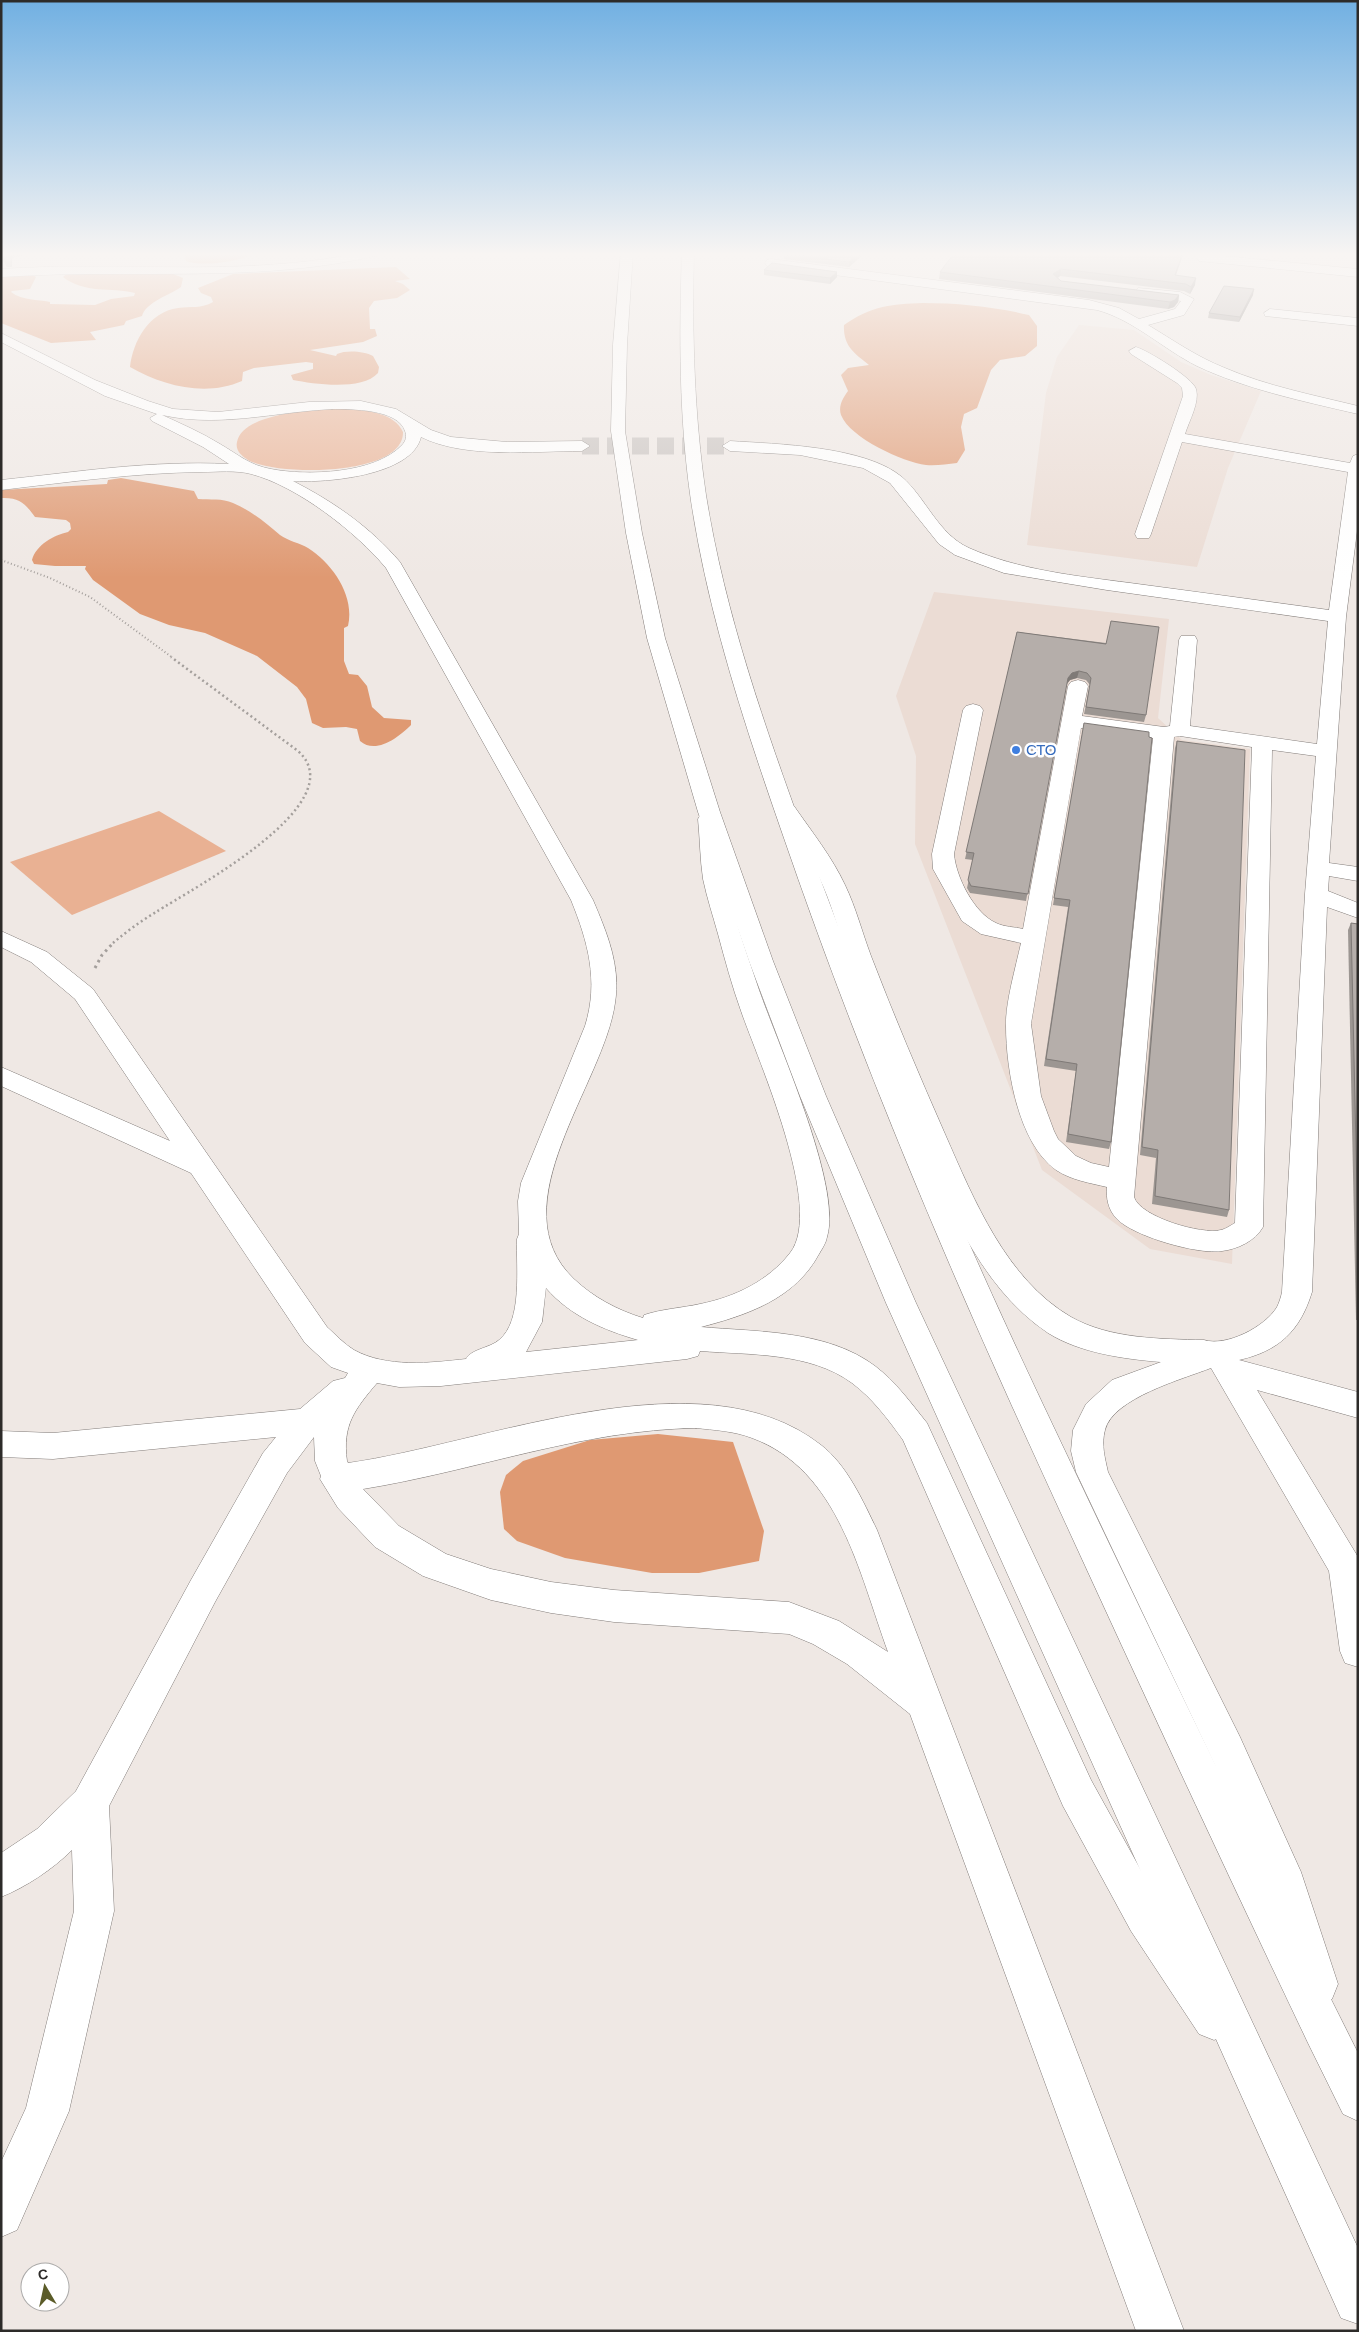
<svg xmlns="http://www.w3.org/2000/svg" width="1359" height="2332" font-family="Barlow,sans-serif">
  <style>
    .built { fill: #ebdcd4 }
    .green { fill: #e9b193 }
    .forest { fill: #df9972 }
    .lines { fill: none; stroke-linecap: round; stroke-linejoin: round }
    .minor-tunnel { stroke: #c8c2bf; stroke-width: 17; stroke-dasharray: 17 8; stroke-linecap: butt }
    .minor-casing { stroke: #827c79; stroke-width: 1 }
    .highway-casing { stroke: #827c79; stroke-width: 1 }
    .path-far2 { stroke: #a49f9c; stroke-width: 2; stroke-dasharray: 1 2.5; stroke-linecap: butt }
    .path-far1 { stroke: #a49f9c; stroke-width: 2.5; stroke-dasharray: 2 3; stroke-linecap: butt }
    .path { stroke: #a49f9c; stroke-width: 3; stroke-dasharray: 2.5 4; stroke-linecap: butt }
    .minor { fill: #fff; fill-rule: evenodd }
    .highway { fill: #fff; fill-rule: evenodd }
    .wall { fill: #9c9692 }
    .shaded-wall { fill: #7f7a77 }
    .building { fill: #b5aeaa; stroke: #7f7a77 }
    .shop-dot { fill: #3f7fe0; stroke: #fff; stroke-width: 2 }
    .labels { text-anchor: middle; stroke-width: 5; stroke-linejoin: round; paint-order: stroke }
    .far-shop-label { font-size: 15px; fill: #366cbe; stroke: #fff; text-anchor: start }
  </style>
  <rect width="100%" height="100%" fill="#efe8e4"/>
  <!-- built -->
  <g class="built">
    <path d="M1079,325L1134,330L1181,362L1211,375L1261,391L1228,468L1197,567L1027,545L1046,393L1057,357Z"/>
    <path d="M934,592L1169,619L1158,718L1182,740L1250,749L1232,1264L1150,1249L1042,1170L915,844L916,756L896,696Z"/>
  </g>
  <!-- green -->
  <g class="green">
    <path d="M349,408C367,411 395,413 403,432C404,477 276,476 248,460C242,456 235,451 237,442C243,411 324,409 349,408Z"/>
    <path d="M159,811L226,851L72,915L10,862Z"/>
  </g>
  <!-- forest -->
  <g class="forest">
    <path d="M184,252H256C243,262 201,267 186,261Z"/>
    <path d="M396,267L410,279L395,281L403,284L410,290L397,298L374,301L369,308L370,329H375L377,336L363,342L310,350L336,356L337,354C346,350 364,351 373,356L379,367L378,373C362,391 314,384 293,380L291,375L313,369V363L306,362L254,368L243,372L242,381C206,397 163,386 130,367C133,341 149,312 178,308C191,306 201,309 213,302L211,297L201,293L198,288L233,274Z"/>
    <path d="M29,273L36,277L30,289L12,291L11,292C23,301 37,299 50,302V304L95,305L111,299L134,296L135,293C111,287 85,294 63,277L68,273L173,274L183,278L181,287C170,295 146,302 142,316L126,321L124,325L90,332L96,340L51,343L1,323V275Z"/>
    <path d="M923,303C959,303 995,307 1029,315L1037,326V346L1025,356L1000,360L991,370L977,408L964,414L961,427L965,450L957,463C947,464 936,466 926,465C903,462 850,438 841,415C838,406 843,398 848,391L841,375L848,368L869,365C854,353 843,346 844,325C871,306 891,304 923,303Z"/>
    <path d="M121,478L194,491L198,499C210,500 222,498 233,503C250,510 266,523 280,535C288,541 300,543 308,548C333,564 355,596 348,626L344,628V661L349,674L358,675L367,686L372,707L384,718L411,720V725C399,737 376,755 360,741L357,729L346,727L323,728L312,723L306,699L297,687L257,656L205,633L169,625L140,614L93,580L85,569L86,566H55L34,564L32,560C36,545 54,535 68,532L71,529L70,523L66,520L35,517C25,503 19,497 1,498V490L107,484L108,480Z"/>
    <path d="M658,1434L733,1442L764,1531L759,1561L699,1573H652L565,1558L517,1541L504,1529L500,1492L506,1475L523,1461L590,1440Z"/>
  </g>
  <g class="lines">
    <!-- minor-tunnel -->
    <path class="minor-tunnel" d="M582,446H730"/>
    <defs>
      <g id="minor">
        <path d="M364,252H385L383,254C259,285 128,268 1,277V269C121,261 246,278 364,252Z"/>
        <path d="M1203,254L1358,269V277L1199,261L1197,258L1199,255Z"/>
        <path d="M771,259L1089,300L1119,308L1139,319L1175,309L1181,301L1138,294L1136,291L1138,288L1180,292L1194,299L1184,315L1148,325C1173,340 1197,357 1225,368C1267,386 1313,395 1358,406V414C1303,401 1248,390 1197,366C1163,349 1134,320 1097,310L767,266L765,263L767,260Z"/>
        <path d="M1270,309L1358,318V326L1265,316L1264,313Z"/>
        <path d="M1,333L95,380L148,401L173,409L218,412L309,402L361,401L396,409L431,430L451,437L507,442L582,441L590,446L582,451C534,451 465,459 421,437C412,476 325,483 293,481C334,502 370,527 400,562L593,900C607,933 621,966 615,1003C604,1084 497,1206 574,1279C593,1297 617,1310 643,1318L644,1315C662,1309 682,1308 700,1304C735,1297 768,1281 790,1253C825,1209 758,1060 741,1011C732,986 725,960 718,934C713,916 707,898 703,879C700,859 700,839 698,819L701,814L709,813L717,814L720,819C722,839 722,859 726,879C732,913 745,948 756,981C774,1037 843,1184 827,1237C826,1243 822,1249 819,1254C795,1299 747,1315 701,1327C758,1332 827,1330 875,1366C896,1382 911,1403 927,1423L1091,1780L1159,1903L1229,2004L1235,2019L1229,2034L1214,2040L1199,2034L1131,1931L1063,1806L903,1440C888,1419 872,1398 852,1383C810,1352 750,1355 700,1351L698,1356L687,1359L441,1386L399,1387L377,1383C355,1409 342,1425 347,1461L348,1463C485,1444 701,1351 821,1445C847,1465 863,1501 877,1530L1184,2331H1136L910,1714L847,1664L813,1644L789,1634L614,1622L551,1613L491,1600L423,1576L375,1547L338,1508L320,1479L321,1476L315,1461L314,1437L287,1473L215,1602L109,1806L114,1911L69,2111L17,2230L1,2237V2162L26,2108L74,1911L72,1850C53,1869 26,1887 1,1897V1853L37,1829L76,1791L191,1580L263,1453L276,1437L53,1459L1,1457V1431L53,1433L300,1409L333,1381L345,1378L348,1373L331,1367L305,1343L191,1173L1,1086V1067L170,1141L75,999L31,962L1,947V931L47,952L93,989L327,1327C335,1334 344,1344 354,1350C387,1368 430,1363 466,1359C471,1349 490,1348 499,1340C523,1321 516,1267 517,1239L519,1234L518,1201L521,1183L585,1026C599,981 588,942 571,900L386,568C356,532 297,486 251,474C236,470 217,472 202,472C134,473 68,482 1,490V480C77,472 153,460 229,464L203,447L152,421L150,418L157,414L105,396L1,342ZM332,409C351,409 398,409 405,431C407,436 406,441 402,445C375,474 307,476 271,469C249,465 239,455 220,444C202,433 182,424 162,415C219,428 275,412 332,409ZM546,1288C570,1316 604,1330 638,1340L526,1352L542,1322ZM696,1428C714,1430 734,1431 752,1438C839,1470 859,1573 888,1652L839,1621L789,1602L614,1590L551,1582L491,1569L446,1554L399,1526L363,1489C475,1471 581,1430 696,1428Z"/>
        <path d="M1136,347C1147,350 1193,378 1196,389C1200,402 1189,421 1185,434L1350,463L1353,456L1358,454V523L1346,617L1329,863L1358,867V881L1329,876L1328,891L1358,903V918L1327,907L1312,1292C1300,1331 1279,1351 1239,1360L1358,1392V1418L1257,1390L1358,1557V1667L1345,1663L1340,1651L1329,1571L1211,1368C1183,1379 1113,1398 1105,1430C1101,1445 1105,1458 1108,1472L1240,1737L1301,1872L1338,1984L1332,1999L1317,2005L1302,1999L1268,1888L1214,1763L1076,1472L1071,1451L1073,1430L1086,1404L1112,1380L1161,1362C1124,1359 1080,1353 1048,1333C976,1285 943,1193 911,1116C889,1063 867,1009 847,955C838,929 831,902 819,877C807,854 790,833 775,811L778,806L786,805L794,806C812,832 832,857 845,885C856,908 862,932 871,956C894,1016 919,1075 945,1134C974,1200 1006,1279 1071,1317C1110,1339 1161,1339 1204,1340C1226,1347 1265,1327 1277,1307C1279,1303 1281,1297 1282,1292L1305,894L1316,756L1272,750L1263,1227C1255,1241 1238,1249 1222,1251C1198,1255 1133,1236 1117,1219C1108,1210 1106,1198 1107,1187C1090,1183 1071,1180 1056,1170C1018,1143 1006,1069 1006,1026C1005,1004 1016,966 1021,943L981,934L962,921L933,869L932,854L963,710L966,706L973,704L980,706L983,710L954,854C956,877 974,913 996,923C1004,927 1015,927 1023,929L1068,686L1071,682L1078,680L1085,682L1088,686L1082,716L1164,727L1170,726L1179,640L1181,636H1195L1197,640L1190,726L1317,744L1328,621L1107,590L1004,573L955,555L939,544L890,483L863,468L800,455L730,451L722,446L730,441C777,444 865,446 902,477C926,498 938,534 969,548C1019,570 1076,576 1130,583C1197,592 1263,601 1329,610L1348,472L1182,442L1151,534L1149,538H1137L1135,534L1183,396L1182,388L1177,383L1131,354L1129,351ZM1081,728L1153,738L1109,1167L1091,1163L1076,1156L1058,1139L1054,1131L1041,1096L1031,1024ZM1180,736L1252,747L1235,1223C1231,1225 1226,1229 1221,1230C1202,1235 1140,1217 1134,1197L1174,737Z"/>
      </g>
      <g id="highway">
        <path d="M621,252H633L627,345L625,431L642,533L665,638L720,812L773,961L826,1096L916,1303L1358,2248V2324L1341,2318L886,1303L800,1096L749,961L698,812L647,638L626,533L611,431L613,345Z"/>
        <path d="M682,252H694C692,333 694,414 706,495C725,614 765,727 806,840C875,1029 953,1214 1039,1396C1143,1616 1248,1835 1358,2053V2121L1343,2114L1308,2043C1207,1831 1109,1619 1012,1406C929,1222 852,1035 786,844C747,732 709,619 691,501C679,419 679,335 682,252Z"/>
      </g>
    </defs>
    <!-- minor casing -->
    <use href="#minor" class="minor-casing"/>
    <!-- highway casing -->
    <use href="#highway" class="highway-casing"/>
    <!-- path-far2 -->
    <path class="path-far2" d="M1,560L50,578L90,597L173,658"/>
    <!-- path-far1 -->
    <path class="path-far1" d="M113,943C126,932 141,921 156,912C190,890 356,803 298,751L171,657"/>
    <!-- path -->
    <path class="path" d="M95,968L102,955L114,942"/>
    <!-- minor -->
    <use href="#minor" class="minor"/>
    <!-- highway -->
    <use href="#highway" class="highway"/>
  </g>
  <!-- wall -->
  <g class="wall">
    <path d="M1,252L12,258V267H7L1,256Z"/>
    <path d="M866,252L849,267L784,259V254Z"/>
    <path d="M955,252H1184L1176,275L1195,285L1190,294L1184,291L1060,276L1058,278L1061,281L1179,295L1178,302L1174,307L1168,309L939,279L940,272Z"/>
    <path d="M764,270L837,277L830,284L764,275Z"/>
    <path d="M1253,295L1239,322L1208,318L1209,313Z"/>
    <path d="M1017,632L1106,643L1146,715L1144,722L1084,714L1090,685L1086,680L1077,678L1070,680L1066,685L1026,901L970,893L967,888L973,860L965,859Z"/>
    <path d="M1084,723L1111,1142L1109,1149L1066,1142L1076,1071L1044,1066L1068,907L1053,905Z"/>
    <path d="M1177,741L1229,1210L1227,1217L1152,1204L1156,1158L1140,1155L1175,748Z"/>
    <path d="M1351,923L1358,924V1320H1356L1348,930Z"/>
  </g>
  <!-- shaded-wall -->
  <g class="shaded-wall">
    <path d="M17,252H38L12,258V267L11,262V253Z"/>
    <path d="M861,252H866L849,267V262Z"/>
    <path d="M1183,252H1184L1173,282L1175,275Z"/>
    <path d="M1061,269L1060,276L1052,281L1053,274Z"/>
    <path d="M837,272V277L830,284V278Z"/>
    <path d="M1196,278L1195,285L1190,294L1191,287Z"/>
    <path d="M1254,289L1253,295L1239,322L1240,317Z"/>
    <path d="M1179,295L1178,302L1174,307L1168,309L1170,302Z"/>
    <path d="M1079,671L1077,678L1070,680L1066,685L1068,678L1072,673Z"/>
  </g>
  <!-- building -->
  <g class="building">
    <path d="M1,252H17L11,253V262H6L1,254Z"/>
    <path d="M787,252H861L849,262L784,254Z"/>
    <path d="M955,252H1183L1175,275L1196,278L1191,287L1186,284L1061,269L1053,274L1061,281L1179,295L1175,300L1170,302L940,272Z"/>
    <path d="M772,263L837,272L830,278L764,270Z"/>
    <path d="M1224,286L1254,289L1240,317L1209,313Z"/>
    <path d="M1111,621L1159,627L1146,715L1086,707L1091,678L1087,673L1079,671L1072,673L1068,678L1028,894L971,886L968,880L974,853L966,852L1017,632L1106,644Z"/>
    <path d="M1084,723L1149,732V737L1152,738L1111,1142L1068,1134L1077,1064L1046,1059L1070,900L1054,898Z"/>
    <path d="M1177,741L1245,750L1229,1210L1155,1196L1158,1150L1142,1147Z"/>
    <path d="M1351,923L1358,924V1236Z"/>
  </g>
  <!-- sky -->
  <linearGradient id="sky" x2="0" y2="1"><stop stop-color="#71b0e2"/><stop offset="0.44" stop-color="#f8f5f3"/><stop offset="1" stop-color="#f8f5f3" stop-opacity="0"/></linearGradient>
  <rect width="1359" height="578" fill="url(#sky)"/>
  <!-- markers -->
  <circle class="shop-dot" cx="1016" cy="750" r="5"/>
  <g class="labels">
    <!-- far-shop labels -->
    <g class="far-shop-label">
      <text x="1026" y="755">СТО</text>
    </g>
  </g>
  <!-- border -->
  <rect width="1359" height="2332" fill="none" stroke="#2d2b29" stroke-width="5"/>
  <!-- north arrow -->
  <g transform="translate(45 2287) rotate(351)"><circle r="24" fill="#ffffff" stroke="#abaaa9"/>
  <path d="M0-4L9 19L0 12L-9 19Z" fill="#5b5c29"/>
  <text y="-8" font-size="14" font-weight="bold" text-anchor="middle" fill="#2d2b29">С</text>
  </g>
</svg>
